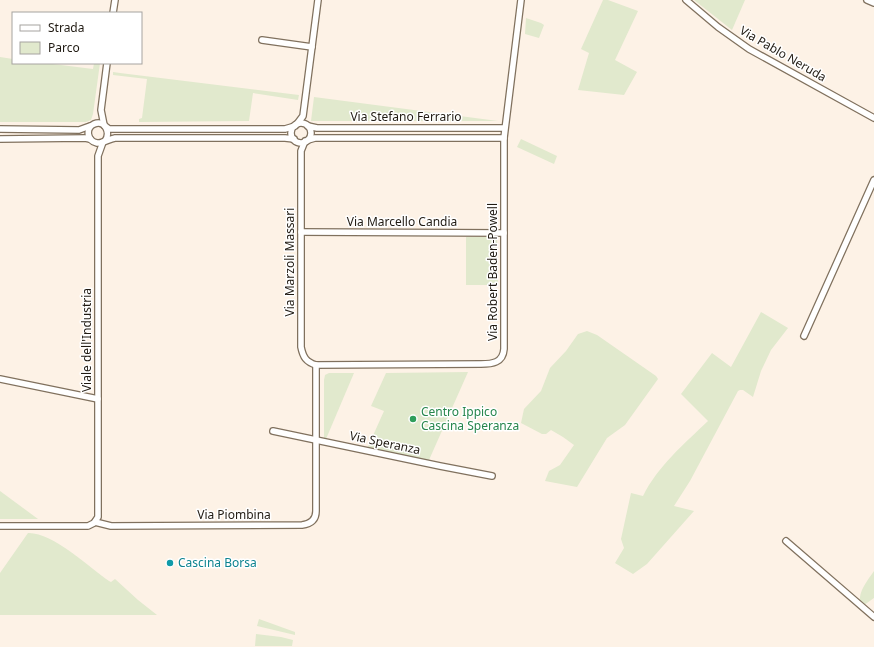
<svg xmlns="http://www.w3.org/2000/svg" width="874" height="647" font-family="'Noto Sans',sans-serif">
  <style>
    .green { fill: #e1e9cd }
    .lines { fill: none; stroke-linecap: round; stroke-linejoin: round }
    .minor-casing { stroke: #80715e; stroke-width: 8 }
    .minor { stroke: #fff; stroke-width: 5.5 }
    .leisure-dot { fill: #2e9e5b; stroke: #fff; stroke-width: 1.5 }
    .culture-dot { fill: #0f9aa8; stroke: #fff; stroke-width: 1.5 }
    .labels { text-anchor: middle; stroke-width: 3; stroke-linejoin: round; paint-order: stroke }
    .street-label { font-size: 12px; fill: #201a12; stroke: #fff }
    .leisure-label { font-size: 12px; fill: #27864d; stroke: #fff; text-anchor: start }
    .culture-label { font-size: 12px; fill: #0d838f; stroke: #fff; text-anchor: start }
  </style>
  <rect width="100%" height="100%" fill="#fdf2e6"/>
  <!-- green -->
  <g class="green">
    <path d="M603,0H608L638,11L615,60L637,72L624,95L578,90L589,53L581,49Z"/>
    <path d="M694,0H745L732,30Z"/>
    <path d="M526,18L541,23L544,25L539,38L525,34Z"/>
    <path d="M0,57L13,59V63H45L93,69L94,63H100L93,114L91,120L86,122H0Z"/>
    <path d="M113,72L120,73L299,95L298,100L253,93L249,121L139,122V119L142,118L147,79L113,75Z"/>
    <path d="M314,97L498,121H311Z"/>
    <path d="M521,139L557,156L554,164L517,147Z"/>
    <path d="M466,237H497L498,285H466Z"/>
    <path d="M761,312L788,328L771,350L761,371L753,397L743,390H740L738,391L690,481L674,506L694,511L647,564L633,574L615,563L624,548L621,539L631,493L643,496C658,466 684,444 708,421L681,394L712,353L731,367Z"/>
    <path d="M587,331L597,335L656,376L658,379L625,425L607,438L577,487L545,481L549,471L560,465L574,445L563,437L551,430L546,434H542L521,423L524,409L541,391L550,368L566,351L578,334Z"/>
    <path d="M468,372L429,460L381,452L379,449L376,448L373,450L367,449L384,411L371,406L386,373Z"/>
    <path d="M329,373H354L326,439L324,438V380L325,375Z"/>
    <path d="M0,491L38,519H0Z"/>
    <path d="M28,533C52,532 89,567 109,581L111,582L115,579L138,600L157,615H0V573Z"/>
    <path d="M874,571V598L864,605L860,603C858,591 868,580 874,571Z"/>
    <path d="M259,619L295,632V635L257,626Z"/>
    <path d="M256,634L281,637L293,640L292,646H255Z"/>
  </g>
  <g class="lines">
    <defs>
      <g id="minor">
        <path d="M686,0L718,27L749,49L874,118"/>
        <path d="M867,0L874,3"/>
        <path d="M113,13L115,0"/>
        <path d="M262,40L312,47"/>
        <circle cx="301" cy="133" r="10"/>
        <path d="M297,124L303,116L318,0"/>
        <path d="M104,125L101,110L107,63"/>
        <path d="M105,126L109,129H285L295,126"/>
        <path d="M308,126L317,128H504"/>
        <path d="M0,129L79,130L90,126"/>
        <path d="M0,139L85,138L90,139"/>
        <path d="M308,140L315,138H504"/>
        <path d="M105,141C111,133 105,119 94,124C85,128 87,141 97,143C102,144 109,139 115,138H285L294,139"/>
        <path d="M305,141L301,151V347C303,357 306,362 316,365L481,364C492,364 503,363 504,349V138L521,0"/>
        <path d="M301,232L504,233"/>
        <path d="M804,336L874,180"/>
        <path d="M0,379L98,399"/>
        <path d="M273,431L440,466L492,476"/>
        <path d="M95,522L111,526L302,525C310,524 316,520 316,511V365"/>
        <path d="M0,526H88L94,523L98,517V156L103,142"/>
        <path d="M786,541L874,617"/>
      </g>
    </defs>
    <!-- minor casing -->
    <use href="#minor" class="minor-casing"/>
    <!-- minor -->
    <use href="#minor" class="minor"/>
  </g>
  <!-- markers -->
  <circle class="leisure-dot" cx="413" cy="419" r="4"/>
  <circle class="culture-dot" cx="170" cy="563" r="4"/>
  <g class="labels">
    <!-- street labels -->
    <g class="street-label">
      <text transform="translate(783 54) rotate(30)" y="4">Via Pablo Neruda</text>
      <text x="406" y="121">Via Stefano Ferrario</text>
      <text x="402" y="226">Via Marcello Candia</text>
      <text transform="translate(290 262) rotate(-90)" y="4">Via Marzoli Massari</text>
      <text transform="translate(493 272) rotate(-90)" y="4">Via Robert Baden-Powell</text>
      <text transform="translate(87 340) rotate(-90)" y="4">Viale dell'Industria</text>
      <text transform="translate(385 443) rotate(12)" y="4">Via Speranza</text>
      <text x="234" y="519">Via Piombina</text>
    </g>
    <!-- leisure labels -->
    <g class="leisure-label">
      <text x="421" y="416">Centro Ippico<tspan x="421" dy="14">Cascina Speranza</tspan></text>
    </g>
    <!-- culture labels -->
    <g class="culture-label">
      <text x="178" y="567">Cascina Borsa</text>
    </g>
  </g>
  <!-- legend -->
  <rect x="12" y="12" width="130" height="52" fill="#ffffff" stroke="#a6a3a0"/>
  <rect x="20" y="25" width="20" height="6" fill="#ffffff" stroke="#a6a3a0"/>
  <text x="48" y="32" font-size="12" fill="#201a12">Strada</text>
  <rect x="20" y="42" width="20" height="12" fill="#e1e9cd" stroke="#a6a3a0"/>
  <text x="48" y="52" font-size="12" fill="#201a12">Parco</text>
</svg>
